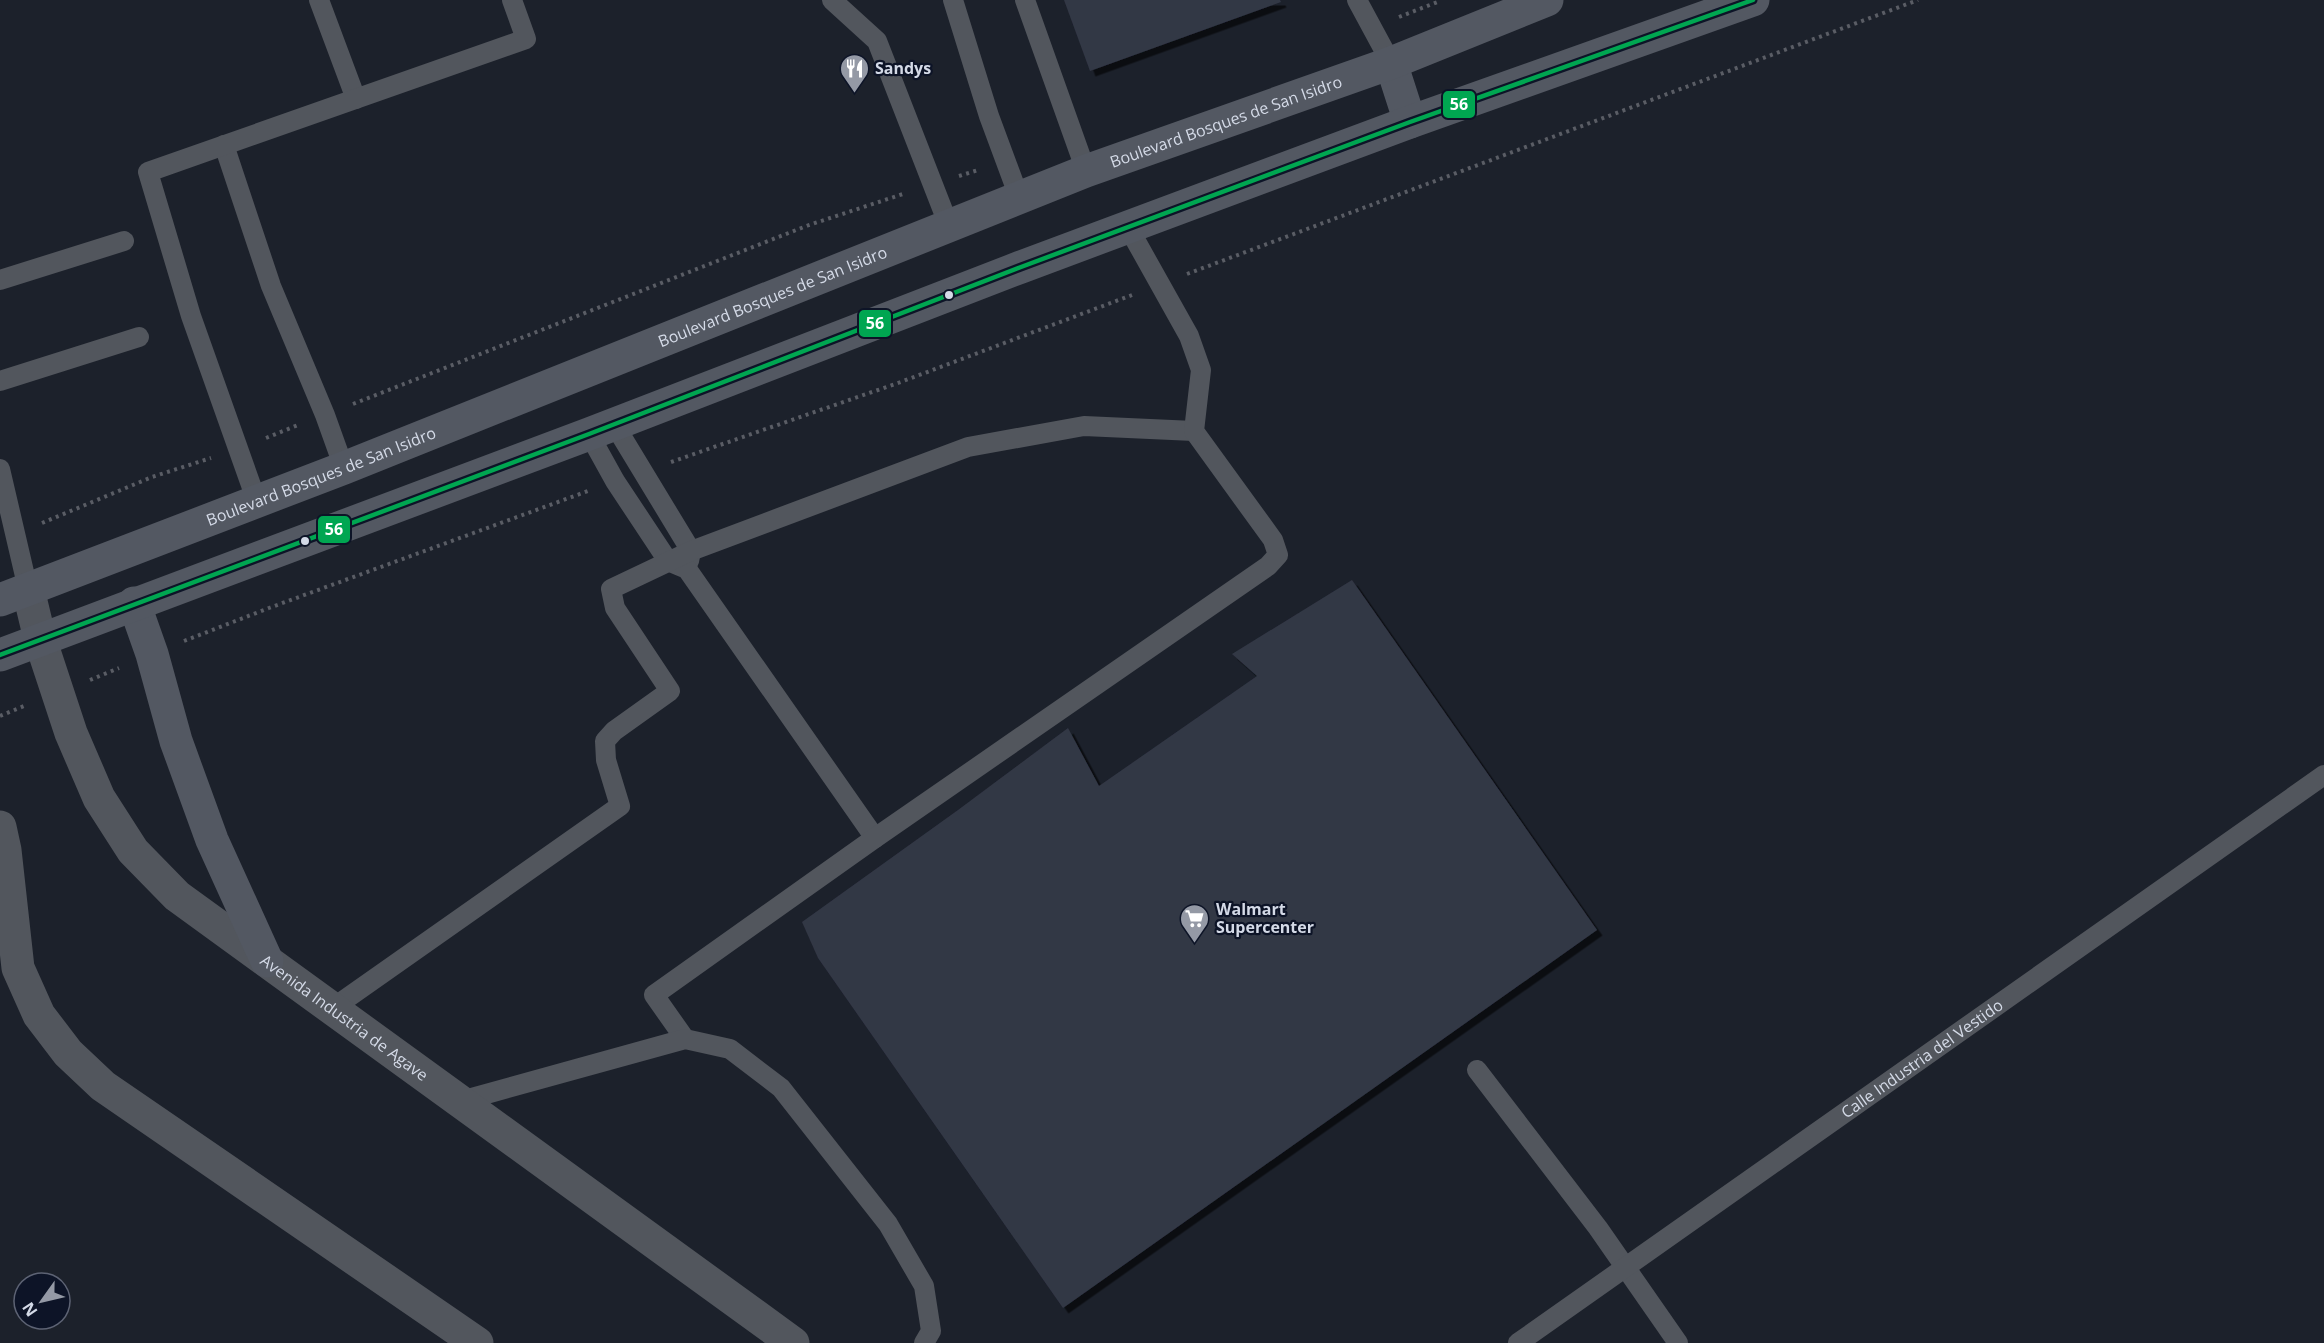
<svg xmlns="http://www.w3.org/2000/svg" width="2324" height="1343" font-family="'Open Sans',sans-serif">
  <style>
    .building { fill: #323745; filter: url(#shadow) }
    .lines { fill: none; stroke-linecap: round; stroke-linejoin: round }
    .path { stroke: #5a5d65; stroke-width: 4; stroke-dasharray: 3 4.5; stroke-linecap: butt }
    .service { stroke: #52565d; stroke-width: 20 }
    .tertiary { stroke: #52565d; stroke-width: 33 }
    .secondary { stroke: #535862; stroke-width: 33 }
    .bus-1-casing { stroke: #0d1427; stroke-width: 9 }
    .bus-1 { stroke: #00a651; stroke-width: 4.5 }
    .bus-dot { fill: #d4dae7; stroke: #0d1427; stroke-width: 2 }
    .labels { text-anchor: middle; stroke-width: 4.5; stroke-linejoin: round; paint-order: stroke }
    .poi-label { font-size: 16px; font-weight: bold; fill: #d4dae7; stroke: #0d1427; text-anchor: start }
    .street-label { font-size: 16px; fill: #d4dae7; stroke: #0d1427 }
    .line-badge { stroke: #0d1427; stroke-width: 2 }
    .badge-label { font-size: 16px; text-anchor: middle; font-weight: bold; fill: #fff }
  </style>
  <defs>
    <filter id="shadow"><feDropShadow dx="5.5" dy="5.5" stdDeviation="0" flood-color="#0009"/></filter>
  </defs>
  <rect width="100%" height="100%" fill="#1c212b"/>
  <!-- building -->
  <g class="building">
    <path d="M1064,0H1280L1281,2L1090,71Z"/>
    <path d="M1352,580L1597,930L1063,1308L818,958L802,922L958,810L1068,728L1099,786L1257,676L1232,654Z"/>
  </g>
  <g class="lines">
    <!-- path -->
    <g class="path">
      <path d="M1399,17L1440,1"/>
      <path d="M959,176L978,170"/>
      <path d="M1187,274L1918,0"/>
      <path d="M353,404L809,225L906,193"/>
      <path d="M266,438L298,425"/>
      <path d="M671,462L898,383L1132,295"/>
      <path d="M42,523L152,477L211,458"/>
      <path d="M184,641L269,608L588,491"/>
      <path d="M90,680L119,668"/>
      <path d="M0,716L24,706"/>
    </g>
    <!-- service -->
    <g class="service">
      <path d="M319,0L356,99"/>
      <path d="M832,0L877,41L949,226"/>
      <path d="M953,0L989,116L1019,197"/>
      <path d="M1025,0L1086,171"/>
      <path d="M1357,0L1391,63"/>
      <path d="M224,145L271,286L325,415L344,468"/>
      <path d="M0,280L124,241"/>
      <path d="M0,381L139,337"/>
      <path d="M614,424L691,551L689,561"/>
      <path d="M589,434L615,481L668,561L687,569L875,838"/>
      <path d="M0,469L28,589"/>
      <path d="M257,502L191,316L148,172L526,39L512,0"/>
      <path d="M333,1008L620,806L606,760L605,741L614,731L670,691L615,608L611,589L691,551L968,447L1084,426L1194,431"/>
      <path d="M685,1039L654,995L875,838L1268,566L1278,555L1273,540L1194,431L1201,370L1189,336L1128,227"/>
      <path d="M1477,1070L1598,1228L1678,1343"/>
      <path d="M461,1101L685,1039L730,1049L781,1088L888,1224L924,1286L931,1331L924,1343"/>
      <path id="s1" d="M1518,1343L2324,775"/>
    </g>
    <!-- tertiary -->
    <g class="tertiary">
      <path id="s2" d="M28,589L40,639L71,733L99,798L133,851L177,896L793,1343"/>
      <path d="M0,827L5,850L18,968L39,1015L68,1053L103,1086L477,1343"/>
    </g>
    <!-- secondary -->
    <g class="secondary">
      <path d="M1391,63L1410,122"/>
      <path id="s3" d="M0,600L344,468L1086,171L1391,63L1547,0"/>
      <path d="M134,603L152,654L176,741L212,840L267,961"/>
      <path d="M0,655L589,434L1021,267L1410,122L1753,0"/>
    </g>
    <defs>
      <path id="bus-1" d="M0,655L589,434L1021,267L1410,122L1753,0"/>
    </defs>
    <!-- bus-1 casing -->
    <use href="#bus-1" class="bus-1-casing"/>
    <!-- bus-1 -->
    <use href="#bus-1" class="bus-1"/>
  </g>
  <!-- icons -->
  <defs>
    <symbol id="restaurant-pin" viewBox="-11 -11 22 30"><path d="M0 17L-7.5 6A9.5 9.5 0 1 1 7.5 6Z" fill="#9499a5" stroke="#0d1427"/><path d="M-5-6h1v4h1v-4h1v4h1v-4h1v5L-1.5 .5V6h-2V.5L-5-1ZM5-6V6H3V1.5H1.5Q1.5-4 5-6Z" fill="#fff"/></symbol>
    <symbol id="supermarket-pin" viewBox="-11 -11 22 30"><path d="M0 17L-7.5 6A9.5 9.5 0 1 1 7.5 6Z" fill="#9499a5" stroke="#0d1427"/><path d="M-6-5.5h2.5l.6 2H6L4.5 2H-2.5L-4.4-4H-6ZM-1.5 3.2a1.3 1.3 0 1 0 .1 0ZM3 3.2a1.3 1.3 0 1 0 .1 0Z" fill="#fff"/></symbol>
  </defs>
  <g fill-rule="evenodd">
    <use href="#restaurant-pin" x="838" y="52" width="33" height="45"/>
    <use href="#supermarket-pin" x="1178" y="902" width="33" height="45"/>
  </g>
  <!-- markers -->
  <g class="bus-dot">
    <circle cx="949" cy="295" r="5"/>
    <circle cx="305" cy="541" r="5"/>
  </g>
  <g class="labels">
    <!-- poi labels -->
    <g class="poi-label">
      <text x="875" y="74">Sandys</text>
      <text x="1216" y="915">Walmart<tspan x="1216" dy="18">Supercenter</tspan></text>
    </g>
    <!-- street labels -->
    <g class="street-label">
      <text dy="6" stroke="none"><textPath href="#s3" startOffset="1316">Boulevard Bosques de San Isidro</textPath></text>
      <text dy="6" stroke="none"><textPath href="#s3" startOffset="830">Boulevard Bosques de San Isidro</textPath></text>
      <text dy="6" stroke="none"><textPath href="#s3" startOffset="344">Boulevard Bosques de San Isidro</textPath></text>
      <text dy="6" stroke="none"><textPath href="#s2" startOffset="554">Avenida Industria de Agave</textPath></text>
      <text dy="6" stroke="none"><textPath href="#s1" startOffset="494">Calle Industria del Vestido</textPath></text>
    </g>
  </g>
  <g class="line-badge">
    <rect x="1442" y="90" width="34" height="29" rx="6" fill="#00a651"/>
    <rect x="858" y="309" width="34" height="29" rx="6" fill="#00a651"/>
    <rect x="317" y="515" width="34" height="29" rx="6" fill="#00a651"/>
  </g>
  <g class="badge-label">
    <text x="1459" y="110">56</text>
    <text x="875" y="329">56</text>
    <text x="334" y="535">56</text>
  </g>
  <!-- north arrow -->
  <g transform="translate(42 1301) rotate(236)"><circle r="28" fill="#0d1427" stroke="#5d6374" stroke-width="1.5"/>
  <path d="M0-4.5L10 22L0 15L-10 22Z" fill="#9499a5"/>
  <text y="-9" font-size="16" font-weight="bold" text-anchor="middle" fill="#d4dae7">N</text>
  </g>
</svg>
